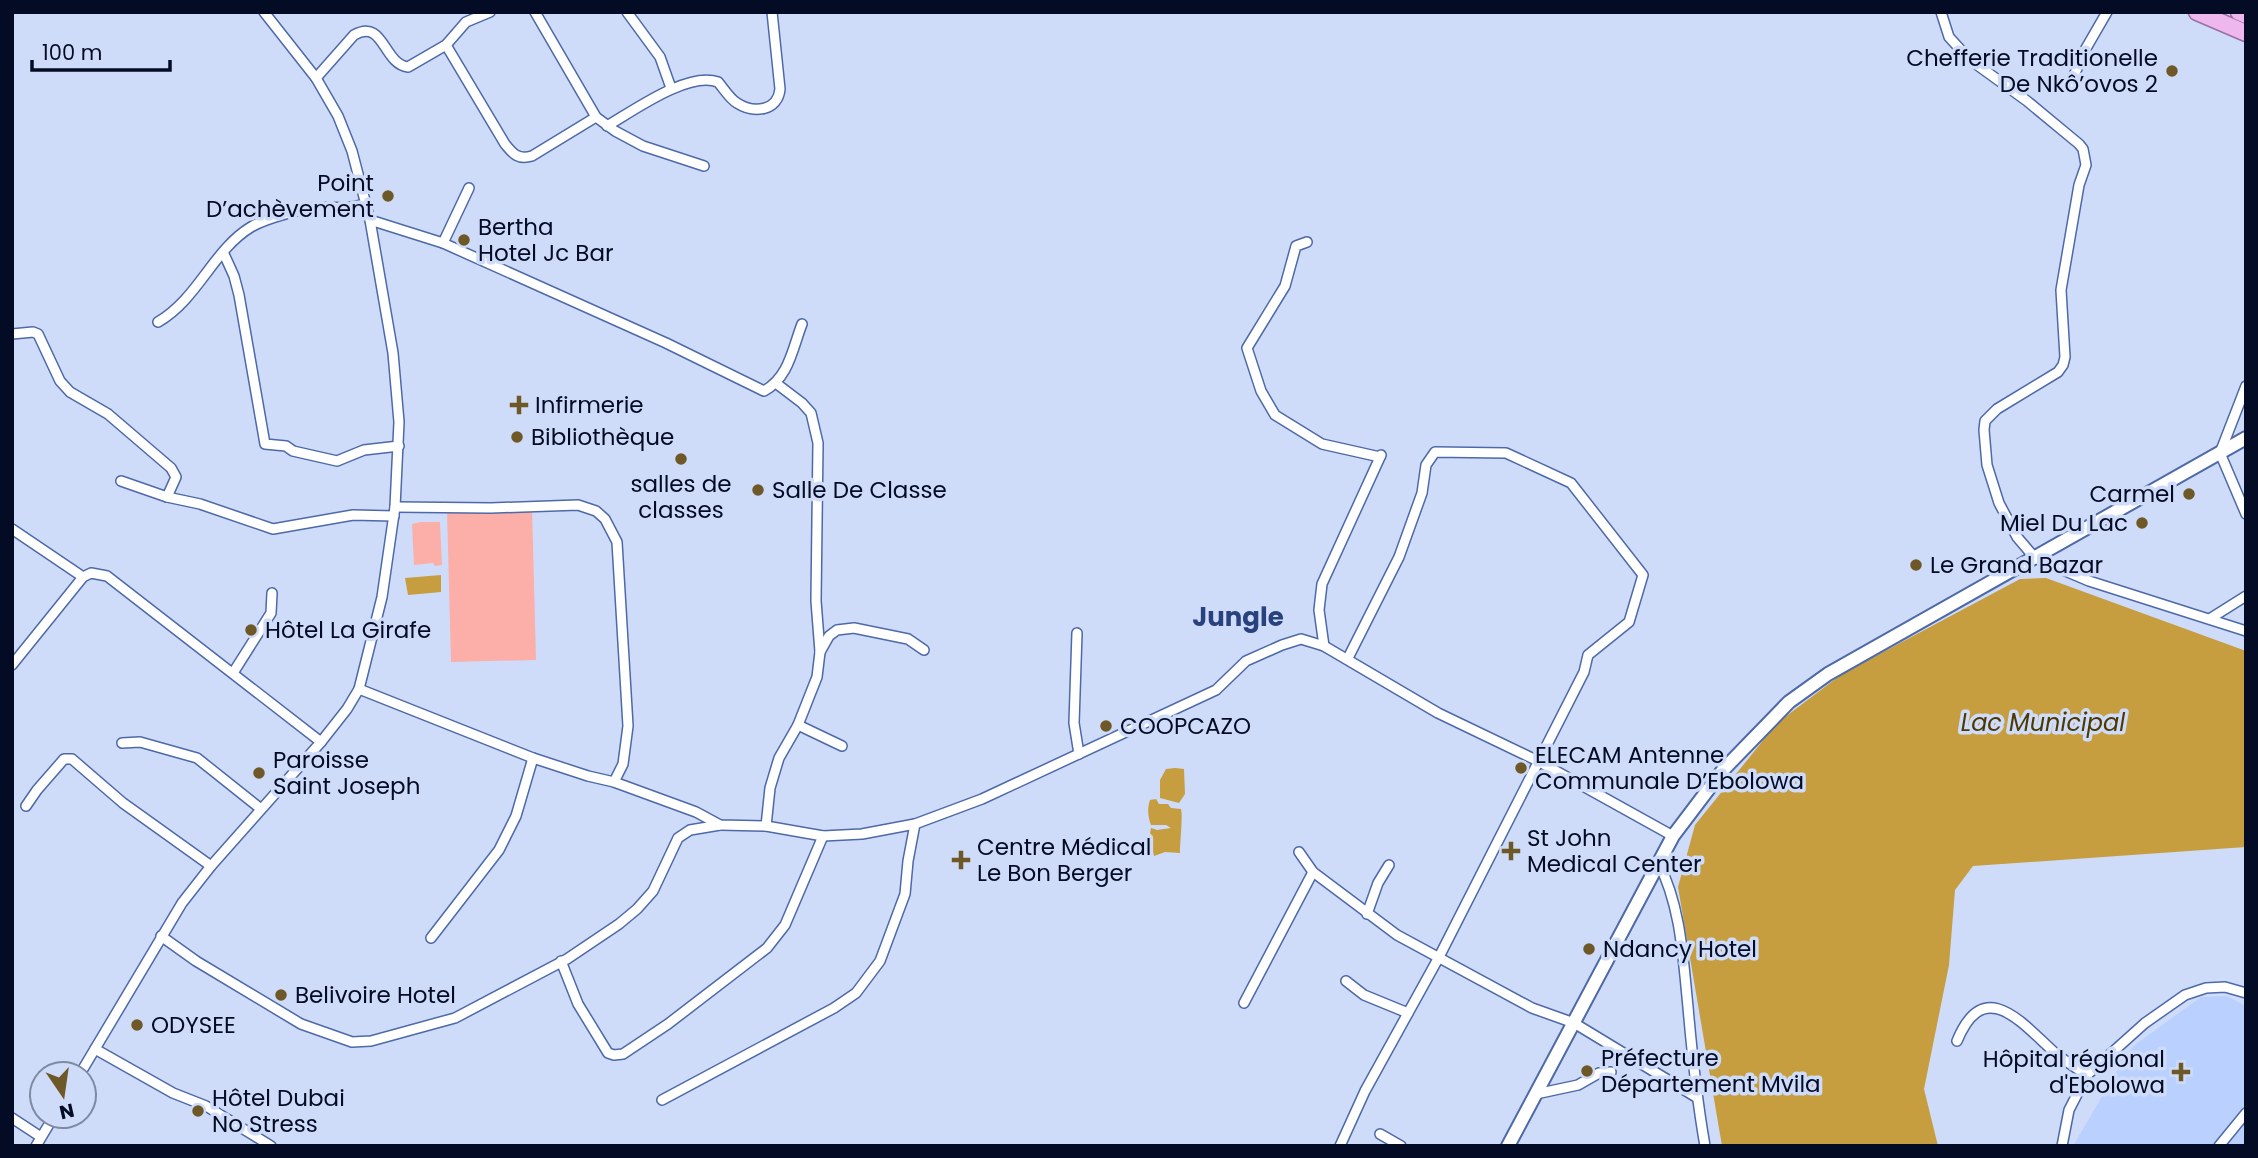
<svg xmlns="http://www.w3.org/2000/svg" width="2258" height="1158" font-family="Poppins,sans-serif">
  <style>
    .built { fill: #bad0fe }
    .green { fill: #fbafa8 }
    .water { fill: #c69d3f }
    .lines { fill: none; stroke-linecap: round; stroke-linejoin: round }
    .minor-casing { stroke: #4d69a8; stroke-width: 12 }
    .tertiary-casing { stroke: #4d69a8; stroke-width: 16 }
    .trunk-casing { stroke: #9970a6; stroke-width: 19 }
    .minor { stroke: #fff; stroke-width: 9 }
    .tertiary { stroke: #fff; stroke-width: 12 }
    .trunk { stroke: #eeb8ef; stroke-width: 16 }
    .poi-dot { fill: #6e5827; stroke: #cfdcf9; stroke-width: 2.5 }
    .labels { text-anchor: middle; stroke-width: 7; stroke-linejoin: round; paint-order: stroke }
    .poi-label { font-size: 23px; fill: #040c25; stroke: #cfdcf9; text-anchor: start }
    .water-label { font-size: 24px; font-style: italic; fill: #4d3801; stroke: #cfdcf9 }
    .quarter-label { font-size: 26px; font-weight: bold; fill: #29417d; stroke: #cfdcf9 }
  </style>
  <rect width="100%" height="100%" fill="#cfdcf9"/>
  <!-- built -->
  <path class="built" d="M2227,996L2246,1006V1146H2073L2118,1069L2115,1065L2136,1044L2201,997Z"/>
  <!-- green -->
  <g class="green">
    <path d="M532,509L536,660L451,662L447,510Z"/>
    <path d="M421,522H440L442,565L435,566L433,563L414,565L412,524Z"/>
  </g>
  <!-- water -->
  <g class="water">
    <path d="M441,575V592L408,595L405,578Z"/>
    <path d="M2046,578L2246,651V847L1973,866L1955,890L1949,965L1924,1089L1938,1146H1722L1678,887L1695,825L1777,723L1842,674L2020,579Z"/>
    <path d="M1175,768L1184,769L1185,794L1179,803L1160,798V780L1166,769Z"/>
    <path d="M1156,799L1159,804H1168L1171,808L1181,809C1183,817 1180,841 1180,853L1165,852L1154,856L1150,839L1153,837L1150,833L1151,828L1157,830L1171,828L1166,825H1151C1148,817 1147,808 1150,800Z"/>
  </g>
  <g class="lines">
    <defs>
      <g id="minor">
        <path d="M535,12L596,117L615,131L643,146L704,166"/>
        <path d="M627,12L660,57L671,88"/>
        <path d="M1941,12L1949,37L1969,59L2027,101L2079,144L2083,149L2086,165L2079,185L2061,290L2065,357L2063,365L2058,372L1997,409L1985,421L1984,430L1987,465L1999,503L2017,537L2035,558L2089,581L2246,631"/>
        <path d="M446,45L505,144C513,154 518,160 532,156L596,117"/>
        <path d="M316,78L354,35C384,18 383,64 408,67L446,45L466,22L490,12"/>
        <path d="M2069,87L2085,50L2107,12"/>
        <path d="M607,126C633,111 688,71 718,82C724,89 730,99 737,103C754,114 778,111 780,89L772,12"/>
        <path d="M370,220L443,243L666,343L764,391C789,377 792,350 802,324"/>
        <path d="M1307,242L1296,246L1285,286L1247,348L1261,391L1275,415L1322,444L1380,457"/>
        <path d="M443,243L469,188"/>
        <path d="M224,254L234,276L239,295L265,444L286,446L293,451L337,461L364,450L399,446"/>
        <path d="M158,322C198,299 213,250 251,227C264,219 308,206 323,207C342,208 346,209 365,204"/>
        <path d="M12,334L33,332L38,334L60,381L70,392L108,414L171,468L176,477L167,497"/>
        <path d="M2246,386L2220,453L2246,514"/>
        <path d="M121,481L167,497L200,504L273,529L353,515L394,516"/>
        <path d="M395,507L491,508L578,505L596,511L605,519L617,542L628,726L623,764L614,782"/>
        <path d="M12,529L83,577"/>
        <path d="M2211,618L2246,596"/>
        <path d="M1077,633L1074,723L1079,754"/>
        <path d="M1324,646L1319,610L1322,584L1381,455"/>
        <path d="M820,652L829,636L837,630L854,628L908,639L924,650"/>
        <path d="M12,665L83,577L91,573L107,576L321,742"/>
        <path d="M233,673L271,613L272,593"/>
        <path d="M359,689L533,758L588,776L614,782L696,812L720,825L766,826L823,836L862,834L915,824L982,799L1216,690L1246,661L1282,645L1301,639L1324,646L1438,713L1538,761L1673,836"/>
        <path d="M798,725L842,746"/>
        <path d="M122,743L140,742L197,758L261,809"/>
        <path d="M26,806L37,790L64,759H72L123,803L211,866"/>
        <path d="M766,826L770,788L779,758L798,725L817,677L820,652L816,601L818,443L811,413L802,403L777,384"/>
        <path d="M1299,852L1313,872L1397,935L1532,1008L1574,1023L1696,1097"/>
        <path d="M1658,862C1681,906 1683,958 1688,1007C1692,1054 1697,1100 1705,1146"/>
        <path d="M1367,914L1378,883L1389,865"/>
        <path d="M161,936L196,961L301,1024L352,1042L371,1041L455,1018L567,959L619,924L637,909L653,891L678,838L690,830L720,825"/>
        <path d="M431,938L499,850L516,816L533,758"/>
        <path d="M561,961L578,1004L608,1053L614,1055L623,1054L668,1024L767,948L785,925L823,836"/>
        <path d="M1346,981L1364,995L1408,1013"/>
        <path d="M1244,1003L1313,872"/>
        <path d="M1957,1041C1984,975 2022,1023 2055,1053C2065,1061 2076,1068 2087,1075"/>
        <path d="M95,1049L173,1093L206,1106L271,1146"/>
        <path d="M80,1074L182,903L211,866L321,742L347,709L359,689L382,597L395,507L399,422L393,353L370,220L352,151L338,116L316,78L264,12"/>
        <path d="M1536,1094L1578,1085L1599,1073L1611,1072"/>
        <path d="M662,1100L834,1008L856,993L880,961L905,894L908,861L915,824"/>
        <path d="M12,1118L41,1137"/>
        <path d="M1380,1134L1401,1146"/>
        <path d="M36,1146L54,1116"/>
        <path d="M1340,1146L1365,1091L1439,957L1584,672L1588,655L1629,622L1643,575L1571,483L1506,453L1435,452L1426,465L1422,493L1399,557L1348,658"/>
        <path d="M2062,1146L2069,1110L2087,1075L2145,1023L2185,995L2206,988L2225,987L2246,993"/>
        <path d="M2219,1146L2246,1113"/>
      </g>
      <path id="tertiary" d="M1508,1146L1673,836L1723,770L1789,702L1828,674L2246,438"/>
      <g id="trunk">
        <path d="M2197,12L2246,33"/>
        <path d="M2239,12L2246,15"/>
      </g>
    </defs>
    <!-- minor casing -->
    <use href="#minor" class="minor-casing"/>
    <!-- tertiary casing -->
    <use href="#tertiary" class="tertiary-casing"/>
    <!-- trunk casing -->
    <use href="#trunk" class="trunk-casing"/>
    <!-- minor -->
    <use href="#minor" class="minor"/>
    <!-- tertiary -->
    <use href="#tertiary" class="tertiary"/>
    <!-- trunk -->
    <use href="#trunk" class="trunk"/>
  </g>
  <!-- markers -->
  <g class="poi-dot">
    <circle cx="2172" cy="71" r="7"/>
    <circle cx="388" cy="196" r="7"/>
    <circle cx="464" cy="240" r="7"/>
    <path d="M515.5 394.5h7v7h7v7h-7v7h-7v-7h-7v-7h7z"/>
    <circle cx="517" cy="437" r="7"/>
    <circle cx="681" cy="459" r="7"/>
    <circle cx="758" cy="490" r="7"/>
    <circle cx="2189" cy="494" r="7"/>
    <circle cx="2142" cy="523" r="7"/>
    <circle cx="1916" cy="565" r="7"/>
    <circle cx="251" cy="630" r="7"/>
    <circle cx="1106" cy="726" r="7"/>
    <circle cx="1521" cy="768" r="7"/>
    <circle cx="259" cy="773" r="7"/>
    <path d="M1507.5 840.5h7v7h7v7h-7v7h-7v-7h-7v-7h7z"/>
    <path d="M957.5 849.5h7v7h7v7h-7v7h-7v-7h-7v-7h7z"/>
    <circle cx="1589" cy="949" r="7"/>
    <circle cx="281" cy="995" r="7"/>
    <circle cx="137" cy="1025" r="7"/>
    <circle cx="1587" cy="1071" r="7"/>
    <path d="M2177.5 1061.5h7v7h7v7h-7v7h-7v-7h-7v-7h7z"/>
    <circle cx="198" cy="1111" r="7"/>
  </g>
  <g class="labels">
    <!-- poi labels -->
    <g class="poi-label">
      <text x="2158" y="66" text-anchor="end">Chefferie Traditionelle<tspan x="2158" dy="26">De Nkô’ovos 2</tspan></text>
      <text x="374" y="191" text-anchor="end">Point<tspan x="374" dy="26">D’achèvement</tspan></text>
      <text x="478" y="235">Bertha<tspan x="478" dy="26">Hotel Jc Bar</tspan></text>
      <text x="535" y="413">Infirmerie</text>
      <text x="531" y="445">Bibliothèque</text>
      <text x="681" y="492" text-anchor="middle">salles de<tspan x="681" dy="26">classes</tspan></text>
      <text x="772" y="498">Salle De Classe</text>
      <text x="2175" y="502" text-anchor="end">Carmel</text>
      <text x="2128" y="531" text-anchor="end">Miel Du Lac</text>
      <text x="1930" y="573">Le Grand Bazar</text>
      <text x="265" y="638">Hôtel La Girafe</text>
      <text x="1120" y="734">COOPCAZO</text>
      <text x="1535" y="763">ELECAM Antenne<tspan x="1535" dy="26">Communale D’Ebolowa</tspan></text>
      <text x="273" y="768">Paroisse<tspan x="273" dy="26">Saint Joseph</tspan></text>
      <text x="1527" y="846">St John<tspan x="1527" dy="26">Medical Center</tspan></text>
      <text x="977" y="855">Centre Médical<tspan x="977" dy="26">Le Bon Berger</tspan></text>
      <text x="1603" y="957">Ndancy Hotel</text>
      <text x="295" y="1003">Belivoire Hotel</text>
      <text x="151" y="1033">ODYSEE</text>
      <text x="1601" y="1066">Préfecture<tspan x="1601" dy="26">Département Mvila</tspan></text>
      <text x="2165" y="1067" text-anchor="end">Hôpital régional<tspan x="2165" dy="26">d'Ebolowa</tspan></text>
      <text x="212" y="1106">Hôtel Dubai<tspan x="212" dy="26">No Stress</tspan></text>
    </g>
    <!-- water labels -->
    <g class="water-label">
      <text x="2043" y="731">Lac Municipal</text>
    </g>
    <!-- quarter labels -->
    <g class="quarter-label">
      <text x="1238" y="626">Jungle</text>
    </g>
  </g>
  <!-- border -->
  <rect width="2258" height="1158" fill="none" stroke="#040c25" stroke-width="28"/>
  <!-- north arrow -->
  <g transform="translate(63 1095) rotate(167)"><circle r="33" fill="#cfdcf9" stroke="#7e89a4" stroke-width="2"/>
  <path d="M0-5L12 26L0 18L-12 26Z" fill="#6e5827"/>
  <text y="-10" font-size="19" font-weight="bold" text-anchor="middle" fill="#040c25">N</text>
  </g>
  <!-- scale -->
  <path d="M32 60v10h138v-10" fill="none" stroke="#040c25" stroke-width="3.5"/>
  <text x="42" y="60" font-size="21" fill="#040c25" stroke="#cfdcf9" stroke-width="5" paint-order="stroke">100 m</text>
</svg>
